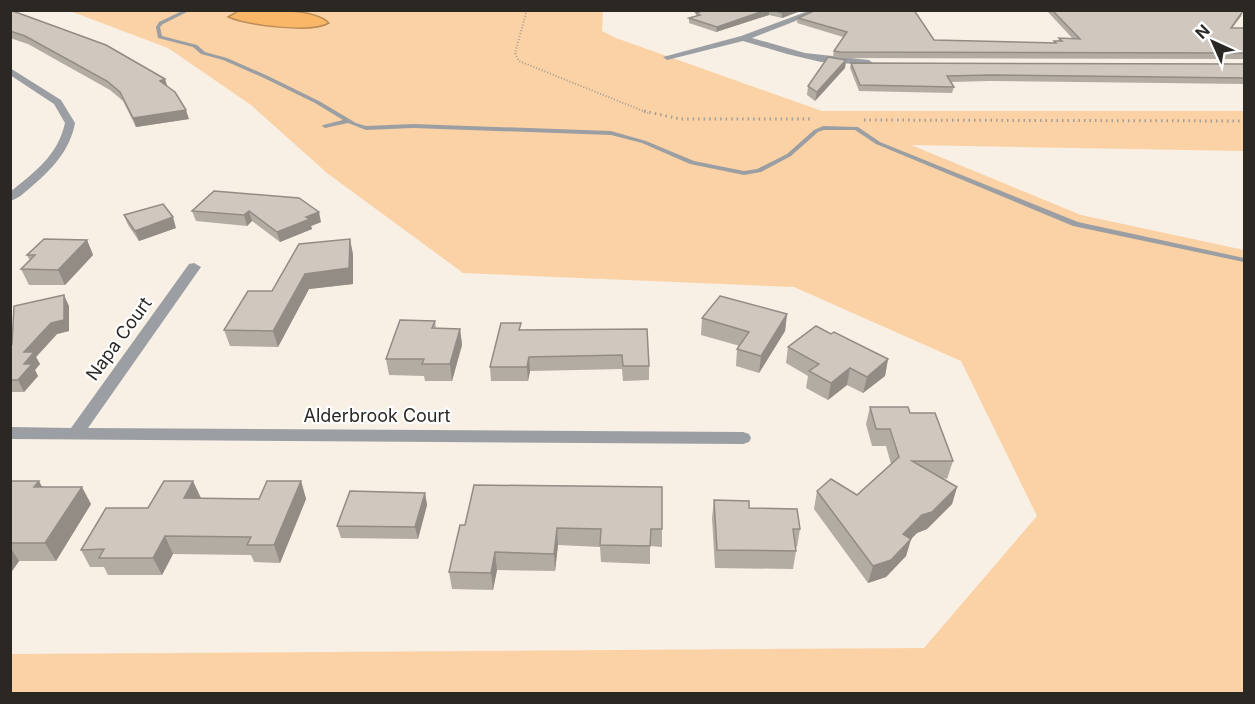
<svg xmlns="http://www.w3.org/2000/svg" width="1255" height="704" font-family="Inter,sans-serif">
  <style>
    .green { fill: #fbd2a5 }
    .water { fill: #fab768; stroke: #bc8c54; stroke-width: 1.5 }
    .lines { fill: none; stroke-linecap: round; stroke-linejoin: round }
    .path-far1 { stroke: #a59f97; stroke-width: 2; stroke-dasharray: 1 2; stroke-linecap: butt }
    .path { stroke: #a59f97; stroke-width: 3; stroke-dasharray: 1.5 4; stroke-linecap: butt }
    .service { fill: #9b9fa3; fill-rule: evenodd }
    .minor { fill: #9b9fa3; fill-rule: evenodd }
    .wall { fill: #b3aca3 }
    .shaded-wall { fill: #928c85 }
    .building { fill: #d0c8be; stroke: #928c85; stroke-width: 1.5 }
    .labels { text-anchor: middle; stroke-width: 4.5; stroke-linejoin: round; paint-order: stroke }
    .street-label { font-size: 18px; fill: #2b2824; stroke: #fff }
  </style>
  <rect width="100%" height="100%" fill="#f8efe5"/>
  <!-- green -->
  <path class="green" d="M70,11H238L232,13L244,23L300,29L322,27L315,16L296,11H603L602,31L616,38L822,111H1244V151L911,145L1081,215L1244,250V693L11,694L10,654L924,648L1037,516L961,361L794,287L463,273L327,173L251,105L168,48Z"/>
  <!-- water -->
  <path class="water" d="M238,11C260,10 314,7 329,23C312,34 246,25 228,17Z"/>
  <g class="lines">
    <!-- path-far1 -->
    <path class="path-far1" d="M527,10L515,53L519,61L648,113"/>
    <!-- path -->
    <g class="path">
      <path d="M644,111L680,119H812"/>
      <path d="M864,120L1244,121"/>
    </g>
    <!-- service -->
    <path class="service" d="M184,10H191L163,24L160,27L162,36L197,45L205,52L227,58L268,76L319,101L356,123L366,126L413,124L611,131L646,141L694,161L744,171L757,169L787,154L814,130L823,126L858,127L880,142L1078,222L1244,258V262L1073,226L876,144L855,130H824L818,132L791,156L761,172L744,175L690,164L642,143L611,135L413,128L366,130L348,123L325,128L322,126L323,125L343,120L315,103L264,78L223,60L201,54L193,47L158,38L156,27L159,22Z"/>
    <!-- minor -->
    <g class="minor">
      <path d="M811,10H824L752,38L805,53L869,60L873,63L872,65L821,62L787,54L743,41L667,60L663,57L741,36Z"/>
      <path d="M10,68L61,100L75,123C70,151 51,170 30,188C24,193 18,199 10,201V192C35,172 58,155 65,123L54,104L10,75Z"/>
      <path d="M194,263L201,267L88,428L743,432L749,434L751,438L749,442L743,444L10,439V427L71,428L189,264Z"/>
    </g>
  </g>
  <!-- wall -->
  <g class="wall">
    <path d="M10,10L167,86L189,119L136,127L123,101L110,90L28,44L10,38Z"/>
    <path d="M705,10H803L782,18L769,15L716,32L689,23V18L696,16V13Z"/>
    <path d="M1048,10L1243,11L1241,16L1232,28H1245V59L839,58L833,56L834,51L843,37L797,23L798,18L934,40L1054,43V41H1058L1059,38L1073,39L1048,12Z"/>
    <path d="M846,60L845,68L815,101L807,95L808,86Z"/>
    <path d="M851,63L1245,64V84L989,81L951,82L954,87L952,93L859,91L850,68Z"/>
    <path d="M214,191L321,222L311,226L312,229L280,242L252,221L247,226L196,221L192,211Z"/>
    <path d="M124,215L176,228L139,241L128,225Z"/>
    <path d="M87,240L93,255L65,285H29L21,269L30,261L27,255Z"/>
    <path d="M353,254V284L309,289L278,347L230,346L224,330L272,291Z"/>
    <path d="M69,306V331L57,334L36,357L40,364L35,370L38,376L24,392H10V344Z"/>
    <path d="M787,314L785,331L759,373L736,366L737,349L740,346L701,335L702,318Z"/>
    <path d="M435,321L436,328L460,329L462,345L452,381H425L424,376L389,375L386,359Z"/>
    <path d="M647,329L649,366V380L623,381L622,369L530,371L528,381H491L490,367L521,330Z"/>
    <path d="M831,334L888,359L885,376L863,393L847,385L828,400L806,388L808,376L786,363L788,347Z"/>
    <path d="M870,407L910,413L953,461L947,479L943,478L957,487L952,504L927,529L917,533L911,539L906,556L886,577L868,583L814,509L817,491L857,495L891,464L886,446H872L866,424Z"/>
    <path d="M10,481L42,487L91,504L56,561H19L10,574Z"/>
    <path d="M301,481L306,499L280,563L254,562L251,555L173,554L162,575H108L104,567H90L81,550L148,508L200,498L259,499Z"/>
    <path d="M425,493L427,505L418,539L341,538L337,526Z"/>
    <path d="M714,500L749,508L800,529L797,547L795,546L796,551L793,569L715,568L712,518Z"/>
    <path d="M460,525L662,529V547L650,546V564L601,562L600,547L558,545L555,571L497,570L493,590L452,589L449,572Z"/>
  </g>
  <!-- shaded-wall -->
  <g class="shaded-wall">
    <path d="M766,10H769V15L716,32L717,27Z"/>
    <path d="M790,10H803L782,18V13Z"/>
    <path d="M1243,11L1241,16L1228,33L1231,28Z"/>
    <path d="M846,60L845,68L815,101L817,92Z"/>
    <path d="M165,79L168,88L160,81Z"/>
    <path d="M186,110L189,119L136,127L133,118Z"/>
    <path d="M249,211L252,221L247,226L244,215Z"/>
    <path d="M319,212L321,222L311,226L312,229L280,242L277,232L306,217Z"/>
    <path d="M173,217L176,228L139,241L135,231Z"/>
    <path d="M350,239L353,254V284L309,289L278,347L273,331L305,274Z"/>
    <path d="M87,240L93,255L65,285L58,270Z"/>
    <path d="M64,295L69,306V331L57,334L36,357L40,364L35,370L38,376L24,392L18,380L24,364V352L51,323Z"/>
    <path d="M787,314L785,331L759,373L761,356Z"/>
    <path d="M460,329L462,345L452,381L450,364Z"/>
    <path d="M529,357L530,371L528,381L527,367Z"/>
    <path d="M888,359L885,376L863,393L867,377Z"/>
    <path d="M850,368L847,385L828,400L831,383Z"/>
    <path d="M39,481L48,498L34,487Z"/>
    <path d="M193,481L201,498H184Z"/>
    <path d="M301,481L306,499L280,563L274,545Z"/>
    <path d="M82,487L91,504L56,561L45,543Z"/>
    <path d="M957,487L952,504L927,529L917,533L898,552L903,534L922,515Z"/>
    <path d="M425,493L427,505L418,539L415,527Z"/>
    <path d="M557,528L558,545L555,571L554,554Z"/>
    <path d="M165,536L173,554L162,575L153,558Z"/>
    <path d="M911,539L906,556L886,577L868,583L873,566Z"/>
    <path d="M10,547L19,561L10,574Z"/>
    <path d="M495,552L497,570L493,590L491,573Z"/>
  </g>
  <!-- building -->
  <g class="building">
    <path d="M10,10L106,45L165,79L160,81L175,92L186,110L133,118L120,92L107,81L25,36L10,31Z"/>
    <path d="M705,10H766L717,27L689,18L700,15L696,13Z"/>
    <path d="M773,10H790L782,13Z"/>
    <path d="M816,10H914L934,40L1056,43L1054,41H1062L1059,38L1080,39L1052,10L1243,11L1231,28H1245V53L840,52L834,51L847,32L798,18Z"/>
    <path d="M828,57L846,60L817,92L808,86Z"/>
    <path d="M851,63L1245,64V78L990,75L947,76L954,87L860,85Z"/>
    <path d="M214,191L299,198L319,212L306,217L310,219L277,232L249,211L244,215L192,211Z"/>
    <path d="M163,204L173,217L135,231L124,215Z"/>
    <path d="M44,239L87,240L58,270L21,269L35,255H27Z"/>
    <path d="M350,239L349,268L305,274L273,331L224,330L248,291H272L299,244Z"/>
    <path d="M64,295V320L51,323L24,352H34L24,364H32L18,380H10V344H12L14,306Z"/>
    <path d="M720,296L787,314L761,356L737,349L749,332L702,318Z"/>
    <path d="M400,320L435,321L432,328L460,329L450,364H422L424,359H386Z"/>
    <path d="M501,323H521L519,330L647,329L649,366H623L622,355L529,357L527,367H490Z"/>
    <path d="M816,326L831,334L834,332L888,359L867,377L850,368L831,383L809,371L819,364L788,347Z"/>
    <path d="M870,407H908L910,413H935L953,461H912L957,487L932,512L922,515L903,534L911,539L891,560L873,566L817,491L831,479L857,495L899,457L890,429H876Z"/>
    <path d="M10,481H39L34,487H82L45,543H10Z"/>
    <path d="M164,481H193L184,498L259,499L267,481H301L274,545H247L251,537L165,536L153,558H99L104,549L81,550L106,508H148Z"/>
    <path d="M474,485L662,487V529H651L650,546L600,545L601,529L557,528L554,554L495,552L491,573L449,572L460,525H465Z"/>
    <path d="M350,491L425,493L415,527L337,526Z"/>
    <path d="M714,500L749,501V508L797,509L800,529H793L796,551L717,550Z"/>
  </g>
  <g class="labels">
    <!-- street labels -->
    <g class="street-label">
      <text transform="translate(119 339) rotate(-54)" y="6">Napa Court</text>
      <text x="377" y="422">Alderbrook Court</text>
    </g>
  </g>
  <!-- border -->
  <rect width="1255" height="704" fill="none" stroke="#2b2824" stroke-width="24"/>
  <!-- north arrow -->
  <g transform="translate(1213 42) rotate(315)" stroke="#ffffff" stroke-width="4.5" paint-order="stroke">
  <path d="M0-4.5L10 22L0 15L-10 22Z" fill="#2b2824"/>
  <text y="-9" font-size="16" font-weight="bold" text-anchor="middle" fill="#2b2824">N</text>
  </g>
</svg>
